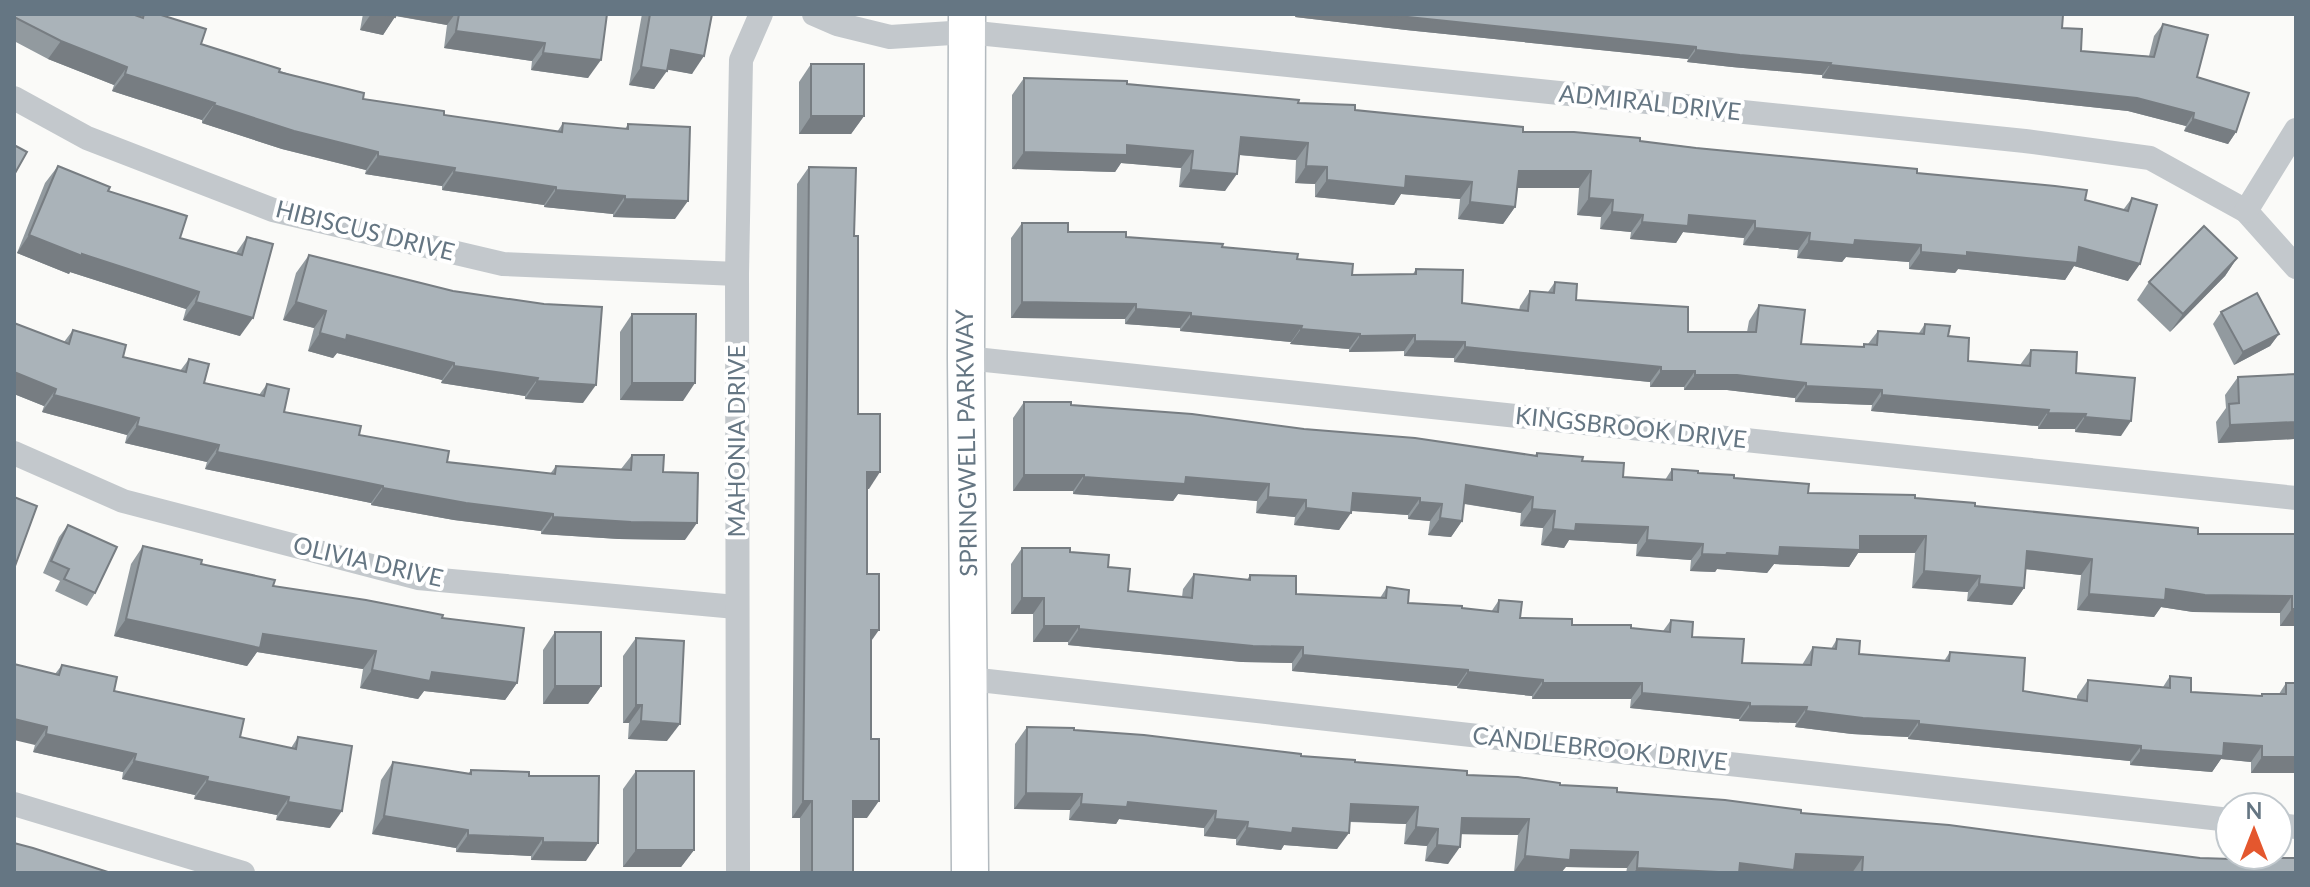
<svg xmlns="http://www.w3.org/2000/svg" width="2310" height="887" font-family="Lato,sans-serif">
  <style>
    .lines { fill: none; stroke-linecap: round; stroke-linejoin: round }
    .secondary-casing { stroke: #b3babf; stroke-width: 39 }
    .street { stroke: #c3c8cc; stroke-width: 24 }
    .secondary { stroke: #fff; stroke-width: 36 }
    .wall { fill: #929a9f }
    .shaded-wall { fill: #777d82 }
    .building { fill: #aab3b9; stroke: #777d82; stroke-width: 2 }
    .labels { text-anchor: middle; stroke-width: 8; stroke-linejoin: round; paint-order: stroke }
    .street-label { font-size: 24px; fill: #657683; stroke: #fff }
  </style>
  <rect width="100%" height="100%" fill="#fafaf8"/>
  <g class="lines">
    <defs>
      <path id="secondary" d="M967,14L966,358L970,873"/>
    </defs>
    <!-- secondary casing -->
    <use href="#secondary" class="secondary-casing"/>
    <!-- street -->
    <g class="street">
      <path d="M814,14L837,24L890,37L967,32L2025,141L2150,158L2246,211L2296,267"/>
      <path d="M14,98L87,138L273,210L503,264L737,274"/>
      <path d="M2246,211L2296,130"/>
      <path d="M966,358L2296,498"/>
      <path d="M14,453L123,501L418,578L736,607"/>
      <path d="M970,679L2230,820"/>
      <path d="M14,804L243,873"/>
      <path d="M2278,825L2296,827"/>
      <path d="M738,873L737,274L741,60L761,14"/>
    </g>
    <!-- secondary -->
    <use href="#secondary" class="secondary"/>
  </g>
  <!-- wall -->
  <g class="wall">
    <path d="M14,14L140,17L142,14H158L201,44L363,99L444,115L557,132L563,123L625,129L628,124L675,219L613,217V214L544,207V205L442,190V186L365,174L366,170L282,149L202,123V120L112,91L114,85L48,59L14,41Z"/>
    <path d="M363,14H607L588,78L531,70L532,61L444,48L447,25L395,16L383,35L360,30Z"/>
    <path d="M642,14H712L692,74L667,69L654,89L629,85Z"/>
    <path d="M1296,14H2045L2062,28L2081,51L2149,56L2154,36L2163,24L2197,77L2236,132L2228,144L2184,131L2186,126L2128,111L1822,78V75L1732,67L1687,62L1688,59L1406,30L1295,17Z"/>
    <path d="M811,64L864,116L851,134H799V82Z"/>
    <path d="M1024,78L1127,84L1298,103L1523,132L1640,141L1917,173L2085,200L2123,210L2132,198L2128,281L2074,266L2065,280L1958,269L1955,273L1909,269V262L1846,257L1842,262L1797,258L1798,250L1743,245L1744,238L1683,232L1676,243L1630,239L1631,232L1600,229L1601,217L1577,215L1579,188H1517L1515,207L1503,224L1458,219L1460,199L1401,194L1394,205L1315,197V184L1295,183L1296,160L1239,155L1225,191L1179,187L1181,168L1121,163L1115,172L1012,169V95Z"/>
    <path d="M58,166L180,238L236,253L247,237L240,336L183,320L186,309L70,272L69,274L17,253L45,183Z"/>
    <path d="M809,167L858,414L869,489H867V574L871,641L867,818H853V873H800V818H792L797,184Z"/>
    <path d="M1022,223L1068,232L1222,247L1297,259L1352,275L1413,274L1416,269L1462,303L1519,310L1520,306L1530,291L1548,292L1555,282L1576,300L1688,332H1747L1749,321L1759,305L1801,344L1862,347L1864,344H1868L1878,331L1919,333L1925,324L1948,336L1968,361L2020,365L2031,350L2076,373L2121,436L2075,432V429H2038V426L1871,411L1872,405L1795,402V398L1727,390H1684V387H1650V382L1454,362V358L1404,356V351L1349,352V349L1290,344L1291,342L1180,331V328L1125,324V319L1011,318V238Z"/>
    <path d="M309,255L583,403L525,399V396L441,383L442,380L337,353L333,358L308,351L314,328L283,320L296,273Z"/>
    <path d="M2237,258L2225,276L2170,332L2137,300L2149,282Z"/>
    <path d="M2221,312L2279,334L2270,346L2234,365L2213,324Z"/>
    <path d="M632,314L683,401L620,400V332Z"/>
    <path d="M14,323L64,342L73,330L123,357L180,371L189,359L204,383L259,395L267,384L284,412L447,462L550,474L556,466L621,469L632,455L663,472L685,540L619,539L541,534V531L454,520L371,505V503L205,469L207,462L125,443L127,435L42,412L44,406L14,394Z"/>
    <path d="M2238,377L2294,439L2218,443L2216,422L2226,408L2225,395Z"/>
    <path d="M1024,402L1304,429L1535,455L1537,453L1582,461L1623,477L1665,480L1672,469L1734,478L1808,493L1915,498L2198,534H2296V626H2280V613L2193,612L2161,607L2154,617L2077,610L2081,575L2025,569L2024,588L2012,605L1967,601L1968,592L1912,588L1915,553H1858L1849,567L1774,564L1767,573L1717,569L1715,572L1690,571L1691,560L1636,556L1637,544L1569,540L1564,548L1541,545L1543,528L1520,526L1521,513L1464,504L1462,521L1451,537L1428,535L1430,521L1408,519V515L1351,511L1339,530L1294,525L1295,517L1256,513L1257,501L1178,494L1173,501L1073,494V491H1013V418Z"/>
    <path d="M68,525L95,593L87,606L55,591L60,581L43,573L59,537Z"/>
    <path d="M143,546L273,586L442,618L517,683L505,700L424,691L418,699L360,688L363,669L257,652L247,666L114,636L131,564Z"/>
    <path d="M1022,548L1070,552L1108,567L1128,591L1182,597L1183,589L1194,574L1247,580L1250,575L1296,594L1380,598L1387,587L1408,603L1491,612L1499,600L1520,618L1572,625L1663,631L1671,620L1692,637L1742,663L1802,665L1813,647L1831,649L1837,639L1859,654L1944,661L1950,652L2023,691L2077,700V696L2088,680L2163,687L2170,676L2191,692L2260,696L2262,694H2279L2286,683L2296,773H2251V762L2221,759L2212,772L2130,765V761L1908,739V737L1852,734L1795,727L1796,723L1739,721V719L1630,708L1631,699H1532V696L1457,688V686L1292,671V663L1242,662L1068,645V642H1033V614H1011V564Z"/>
    <path d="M555,632L601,686L588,704H543V650Z"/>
    <path d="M636,638L667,741L628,739L629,723H623V656Z"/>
    <path d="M62,665L114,691L240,737L291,748L298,737L330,828L276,820L277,815L194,799L195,795L122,779L123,772L33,752L55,674Z"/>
    <path d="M1027,727L1074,730L2200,858L2261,860L2263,858L2296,873H1828L1793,871L1792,873H1626L1627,868L1566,867L1514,872L1518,835L1461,834L1448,864L1425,861L1427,846L1404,844L1406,824L1350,822L1337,849L1284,845L1281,850L1236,845V839L1204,836V828L1119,819L1116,824L1069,820L1070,810L1014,809L1015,744Z"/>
    <path d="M393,762L468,774L471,770L529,776L586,861L531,860V856L456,852V848L372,834L381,780Z"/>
    <path d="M636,771L694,850L681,867H623V789Z"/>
  </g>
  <!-- shaded-wall -->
  <g class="shaded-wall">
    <path d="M371,14H380L395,17L383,35L360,30Z"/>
    <path d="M386,14H455L447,25Z"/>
    <path d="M1297,14H1379L1696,47L1688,59L1406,30L1295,17Z"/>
    <path d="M456,31L545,43L532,61L444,48Z"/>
    <path d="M61,41L127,67L114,85L48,59Z"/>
    <path d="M671,50L704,56L692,74L658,68Z"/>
    <path d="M1696,50L1831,63L1822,75L1732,67L1687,62Z"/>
    <path d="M543,53L601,60L588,78L531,70Z"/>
    <path d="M1830,65L2137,98L2194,113L2186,126L2128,111L1822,78Z"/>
    <path d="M641,67L667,71L654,89L629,85Z"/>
    <path d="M125,74L215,103L202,120L112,91Z"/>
    <path d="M214,105L378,152L366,170L282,149L202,123Z"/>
    <path d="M811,116H864L851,134H799Z"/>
    <path d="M2193,119L2236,132L2228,144L2184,131Z"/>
    <path d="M1241,137L1308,143L1296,160L1229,154Z"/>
    <path d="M1127,145L1193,151L1181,168L1121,163L1115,172L1012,169L1024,152Z"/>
    <path d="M378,156L455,168L442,186L365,174Z"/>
    <path d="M1306,166L1327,167L1315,184L1295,183Z"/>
    <path d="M1191,170L1237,174L1225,191L1179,187Z"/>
    <path d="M1519,171H1591L1579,188H1507Z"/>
    <path d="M454,172L556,187L544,205L442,190Z"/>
    <path d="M1406,176L1472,182L1460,199L1401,194L1394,205L1315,197L1327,180Z"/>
    <path d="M556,190L625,196L613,214L544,207Z"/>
    <path d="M1589,198L1613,200L1601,217L1577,215Z"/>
    <path d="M625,199L688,201L675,219L613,217Z"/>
    <path d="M1470,202L1515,207L1503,224L1458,219Z"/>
    <path d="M1612,212L1643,215L1631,232L1600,229Z"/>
    <path d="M1689,215L1755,221L1744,238L1683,232L1676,243L1630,239L1642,222Z"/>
    <path d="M1755,228L1810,233L1798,250L1743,245Z"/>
    <path d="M29,235L199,292L186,309L70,272L69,274L17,253Z"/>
    <path d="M1855,240L1921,245L1909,262L1846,257L1842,262L1797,258L1809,241Z"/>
    <path d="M2079,247L2140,264L2128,281L2074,266L2065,280L1958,269L1955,273L1909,269L1921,252H1967Z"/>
    <path d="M2237,258L2225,276L2170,332L2183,314Z"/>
    <path d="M196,302L253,318L240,336L183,320Z"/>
    <path d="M296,302L326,311L314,328L283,320Z"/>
    <path d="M1022,302L1136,304L1125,319L1011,318Z"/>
    <path d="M1136,309L1191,313L1180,328L1125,324Z"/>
    <path d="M1191,316L1302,326L1291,342L1180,331Z"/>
    <path d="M1301,329L1360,334L1349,349L1290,344Z"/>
    <path d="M320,333L347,335L454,363L442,380L337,353L333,358L308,351Z"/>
    <path d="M2279,334L2270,346L2234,365L2243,352Z"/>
    <path d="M1415,335L1404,351L1349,352L1360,336Z"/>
    <path d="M1415,341L1465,342L1454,358L1404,356Z"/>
    <path d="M1465,347L1661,367L1650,382L1454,362Z"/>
    <path d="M454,366L538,378L525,396L441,383Z"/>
    <path d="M1661,371H1695L1684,387H1650Z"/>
    <path d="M14,372L56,389L44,406L14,394Z"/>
    <path d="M1695,375H1737L1806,383L1795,398L1727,390H1684Z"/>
    <path d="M537,381L596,385L583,403L525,399Z"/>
    <path d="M632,383H695L683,401L620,400Z"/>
    <path d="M1806,386L1882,390L1872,405L1795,402Z"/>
    <path d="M54,395L139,418L127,435L42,412Z"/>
    <path d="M1882,395L2049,410L2038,426L1871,411Z"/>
    <path d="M2048,413L2086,414L2075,429H2038Z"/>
    <path d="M2085,417L2131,421L2121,436L2075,432Z"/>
    <path d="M2296,422V436L2294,439L2218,443L2230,425Z"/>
    <path d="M137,426L219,445L207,462L125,443Z"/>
    <path d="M217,452L383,486L371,503L205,469Z"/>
    <path d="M867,472H880L869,489H855Z"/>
    <path d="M1024,475H1084L1073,491H1013Z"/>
    <path d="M1084,477H1186L1269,484L1257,501L1178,494L1173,501L1073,494Z"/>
    <path d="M1466,485L1533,497L1521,513L1454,502Z"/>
    <path d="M383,488L553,514L541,531L454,520L371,505Z"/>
    <path d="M1353,493L1420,498L1408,515L1341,510Z"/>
    <path d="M1268,497L1306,500L1295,517L1256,513Z"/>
    <path d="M1420,502L1442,504L1430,521L1408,519Z"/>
    <path d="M1306,508L1351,513L1339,530L1294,525Z"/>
    <path d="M1532,509L1555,511L1543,528L1520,526Z"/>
    <path d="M553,517L697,523L685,540L619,539L541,534Z"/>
    <path d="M1440,518L1462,521L1451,537L1428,535Z"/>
    <path d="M1576,524L1648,527L1637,544L1569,540L1564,548L1541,545L1553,529Z"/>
    <path d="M1860,536H1926L1915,553H1858L1849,567L1774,564L1767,573L1717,569L1715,572L1690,571L1702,554L1780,547Z"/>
    <path d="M1647,540L1703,544L1691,560L1636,556Z"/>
    <path d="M2027,551L2092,559L2081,575L2015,568Z"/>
    <path d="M1924,571L1980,576L1968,592L1912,588Z"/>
    <path d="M1979,584L2024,588L2012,605L1967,601Z"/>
    <path d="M2166,589L2292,596L2280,613L2193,612L2161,607L2154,617L2077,610L2089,594Z"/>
    <path d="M1022,598H1044L1033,614H1011Z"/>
    <path d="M2292,609H2296V626H2280Z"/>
    <path d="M126,619L263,634L376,651L363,669L257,652L247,666L114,636Z"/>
    <path d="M1044,626H1079L1068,642H1033Z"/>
    <path d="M1079,629L1303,647L1292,663L1242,662L1068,645Z"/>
    <path d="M871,630H879L867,647Z"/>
    <path d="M1303,655L1468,670L1457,686L1292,671Z"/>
    <path d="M372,670L432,672L517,683L505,700L424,691L418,699L360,688Z"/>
    <path d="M1468,672L1543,680L1532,696L1457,688Z"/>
    <path d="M1543,683H1642L1631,699H1532Z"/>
    <path d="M555,686H601L588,704H543Z"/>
    <path d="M1642,693L1750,703L1739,719L1630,708Z"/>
    <path d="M636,705H642L629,723H623Z"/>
    <path d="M1750,706L1807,707L1796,723L1739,721Z"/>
    <path d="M1806,711L1919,721L1908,737L1852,734L1795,727Z"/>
    <path d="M14,719L47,727L35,745L14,740Z"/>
    <path d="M641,721L680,724L667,741L628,739Z"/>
    <path d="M1919,724L2141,746L2130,761L1908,739Z"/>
    <path d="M46,734L136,754L123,772L33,752Z"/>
    <path d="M2224,743L2262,746L2251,762L2221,759L2212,772L2130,765L2141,750Z"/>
    <path d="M2262,757H2296V773H2251Z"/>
    <path d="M134,761L208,777L195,795L122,779Z"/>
    <path d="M207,781L289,797L277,815L194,799Z"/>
    <path d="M1026,793L1082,794L1070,810L1014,809Z"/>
    <path d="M803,801H812L800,818H792Z"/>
    <path d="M853,801H879L867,818H841Z"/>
    <path d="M288,802L342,811L330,828L276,820Z"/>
    <path d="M1128,802L1216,811L1204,828L1119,819L1116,824L1069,820L1081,804Z"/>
    <path d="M1351,804L1418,807L1406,824L1339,821Z"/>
    <path d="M384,816L468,830L456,848L372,834Z"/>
    <path d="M1462,818L1529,819L1518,835L1451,834Z"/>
    <path d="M1215,819L1248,822L1236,839L1204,836Z"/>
    <path d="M1416,827L1438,829L1427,846L1404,844Z"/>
    <path d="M1247,828H1293L1349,833L1337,849L1284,845L1281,850L1236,845Z"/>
    <path d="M468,835L543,838L531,856L456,852Z"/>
    <path d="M543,842L598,843L586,861L531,860Z"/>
    <path d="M1437,845L1460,847L1448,864L1425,861Z"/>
    <path d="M636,850H694L681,867H623Z"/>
    <path d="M1571,850L1638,852L1627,868L1566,867L1561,873L1514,872L1525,856Z"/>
    <path d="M1796,854L1863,857L1852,873L1793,871L1792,873H1733L1740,863Z"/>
    <path d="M1637,868L1718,873H1634Z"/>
  </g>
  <!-- building -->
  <g class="building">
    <path d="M14,14H132L143,18L144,14H158L206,29L201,44L280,69L279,72L364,93L363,99L444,111V115L562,132L563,123L628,129V124L690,127L688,201L625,199V196L556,190V187L454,172L455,168L378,156V152L294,131L214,105L215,103L125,74L127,67L61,41L14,17Z"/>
    <path d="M380,14H396L395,17Z"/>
    <path d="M459,14H607L601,60L543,53L545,43L456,31Z"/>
    <path d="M650,14H712L704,56L671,50L667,71L641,67Z"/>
    <path d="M1379,14H2045L2063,15L2062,28L2082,29L2081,51L2154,57L2163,24L2208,35L2197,77L2249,93L2236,132L2193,119L2194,113L2137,98L1830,65L1831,63L1740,55L1696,50V47Z"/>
    <rect x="811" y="64" width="53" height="52"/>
    <path d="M1024,78L1127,81V84L1299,100L1298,103L1355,105V110L1523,127V132H1574L1640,138V141L1696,148L1917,169V173L2055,186L2087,190L2085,200L2128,211L2132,198L2157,205L2140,264L2079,247L2077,263L1967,252V256L1921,252V245L1855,240L1854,245L1809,241L1810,233L1755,228V221L1689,215L1688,226L1642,222L1643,215L1612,212L1613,200L1589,198L1591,171H1519L1515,207L1470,202L1472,182L1406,176L1405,188L1327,180V167L1306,166L1308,143L1241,137L1237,174L1191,170L1193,151L1127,145V155L1024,152Z"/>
    <path d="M14,145L27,152L14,175Z"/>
    <path d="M58,166L110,187L108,191L187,216L180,238L242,255L247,237L273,244L253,318L196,302L199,292L82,254V256L29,235Z"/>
    <path d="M809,167L856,168L854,236H858V414H880V472H867V574H879V630H871V739H879V801H853V873H812V801H803Z"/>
    <path d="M1022,223H1068V232H1126V237L1223,244L1222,247L1298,254L1297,259L1353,264L1352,275L1416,274V269L1463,270L1462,303L1528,311L1530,291L1554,293L1555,282L1577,284L1576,300L1688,307V332H1756L1759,305L1805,310L1801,344L1864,347V344L1877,345L1878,331L1924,334L1925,324L1950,326L1948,336L1969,338L1968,361L2030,366L2031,350L2077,352L2076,373L2135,378L2131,421L2085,417L2086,414L2048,413L2049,410L1882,395V390L1806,386V383L1737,375H1695V371H1661V367L1465,347V342L1415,341V335L1360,336V334L1301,329L1302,326L1191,316V313L1136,309V304L1022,302Z"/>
    <path d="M2204,226L2237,258L2183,314L2149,282Z"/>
    <path d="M309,255L453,291L544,304L602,307L596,385L537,381L538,378L454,366V363L347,335L346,340L320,333L326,311L296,302Z"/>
    <path d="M2257,293L2279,334L2243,352L2221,312Z"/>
    <path d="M632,314H696L695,383H632Z"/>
    <path d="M14,323L69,344L73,330L126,345L123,357L186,372L189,359L209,364L204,383L264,396L267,384L289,389L284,412L361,426L359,435L449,451L447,462L555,474L556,466L631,470L632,455H664L663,472L698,473L697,523L631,522L553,517V514L466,503L383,488V486L217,452L219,445L137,426L139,418L54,395L56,389L14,372Z"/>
    <path d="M2296,374V422L2230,425L2229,404L2239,403L2238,377Z"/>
    <path d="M1024,402H1071V405L1192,414L1304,429L1415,438L1537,456V453L1583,457L1582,461L1624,463L1623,477L1672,480V469L1698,471V473L1734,475V478L1809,484L1808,493L1915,495V498L1975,503V506L2198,528V534H2296V609H2292V596L2205,595L2166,589L2165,600L2089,594L2092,559L2027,551L2024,588L1979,584L1980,576L1924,571L1926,536H1860V550L1780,547L1779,556L1727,553L1726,555L1702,554L1703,544L1647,540L1648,527L1576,524L1575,531L1553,529L1555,511L1532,509L1533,497L1466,485L1462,521L1440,518L1442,504L1420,502V498L1353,493L1351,513L1306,508V500L1268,497L1269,484L1186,477L1185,484L1084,477V475H1024Z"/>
    <path d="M14,497L37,506L15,566H14Z"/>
    <path d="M68,525L117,547L95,593L64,579L69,569L51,561Z"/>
    <path d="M143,546L202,560L201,564L275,580L273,586L366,600L443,615L442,618L524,628L517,683L432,672L430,681L372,670L376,651L263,634L260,648L126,619Z"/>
    <path d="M1022,548H1070V552L1109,555L1108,567L1130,569L1128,591L1192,598L1194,574L1250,580V575L1296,576V594L1386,598L1387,587L1409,590L1408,603L1462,606V608L1498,612L1499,600L1522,602L1520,618L1572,619V625H1631V628L1670,632L1671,620L1693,622L1692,637L1744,639L1742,663L1811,665L1813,647L1836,649L1837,639L1860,641L1859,654L1949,661L1950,652L2025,658L2023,691L2087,701L2088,680L2170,688V676L2191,678V692L2262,696V694H2286V683H2296V757H2262V746L2224,743L2223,756L2141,750V746L1919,724V721L1863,718L1806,711L1807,707L1750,706V703L1642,693V683H1543V680L1468,672V670L1303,655V647L1253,646L1079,629V626H1044V598H1022Z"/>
    <rect x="555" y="632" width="46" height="54"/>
    <path d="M636,638L684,641L680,724L641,721L642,705H636Z"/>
    <path d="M14,664L59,675L62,665L117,677L114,691L244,719L240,737L296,749L298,737L352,746L342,811L288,802L289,797L207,781L208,777L134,761L136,754L46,734L47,727L14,719Z"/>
    <path d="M1027,727L1074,728V730L1144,735L1301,754V756L1355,760V762L1467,771V775L1518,777L1560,783V785L1617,788V792L1725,800L1801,810V813L1949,825L2200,858L2263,860V858H2296V873H1862L1863,857L1796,854L1794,870L1740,863L1739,873L1637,868L1638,852L1571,850L1570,860L1525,856L1529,819L1462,818L1460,847L1437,845L1438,829L1416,827L1418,807L1351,804L1349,833L1293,828L1292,833L1247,828L1248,822L1215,819L1216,811L1128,802L1127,807L1081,804L1082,794L1026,793Z"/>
    <path d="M393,762L471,774V770L529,772V776H599L598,843L543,842V838L468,835V830L384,816Z"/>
    <rect x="636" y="771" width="58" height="79"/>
    <path d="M14,843L33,848L111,873H14Z"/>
  </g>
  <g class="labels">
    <!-- street labels -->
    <g class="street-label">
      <text transform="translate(1650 103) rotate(6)" y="8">ADMIRAL DRIVE</text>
      <text transform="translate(365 231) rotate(14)" y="8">HIBISCUS DRIVE</text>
      <text transform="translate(1631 428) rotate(6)" y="8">KINGSBROOK DRIVE</text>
      <text transform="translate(737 441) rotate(-90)" y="8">MAHONIA DRIVE</text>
      <text transform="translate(967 443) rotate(-91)" y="8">SPRINGWELL PARKWAY</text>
      <text transform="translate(368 562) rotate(13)" y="8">OLIVIA DRIVE</text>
      <text transform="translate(1600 749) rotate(6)" y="8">CANDLEBROOK DRIVE</text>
    </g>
  </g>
  <!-- border -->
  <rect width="2310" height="887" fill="none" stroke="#657683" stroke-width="32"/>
  <!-- north arrow -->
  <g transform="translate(2254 831)"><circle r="38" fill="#ffffff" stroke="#c1c8cd" stroke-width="2"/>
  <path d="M0-6L14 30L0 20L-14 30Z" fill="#e4572e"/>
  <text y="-12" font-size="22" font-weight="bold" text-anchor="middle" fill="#657683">N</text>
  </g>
</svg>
